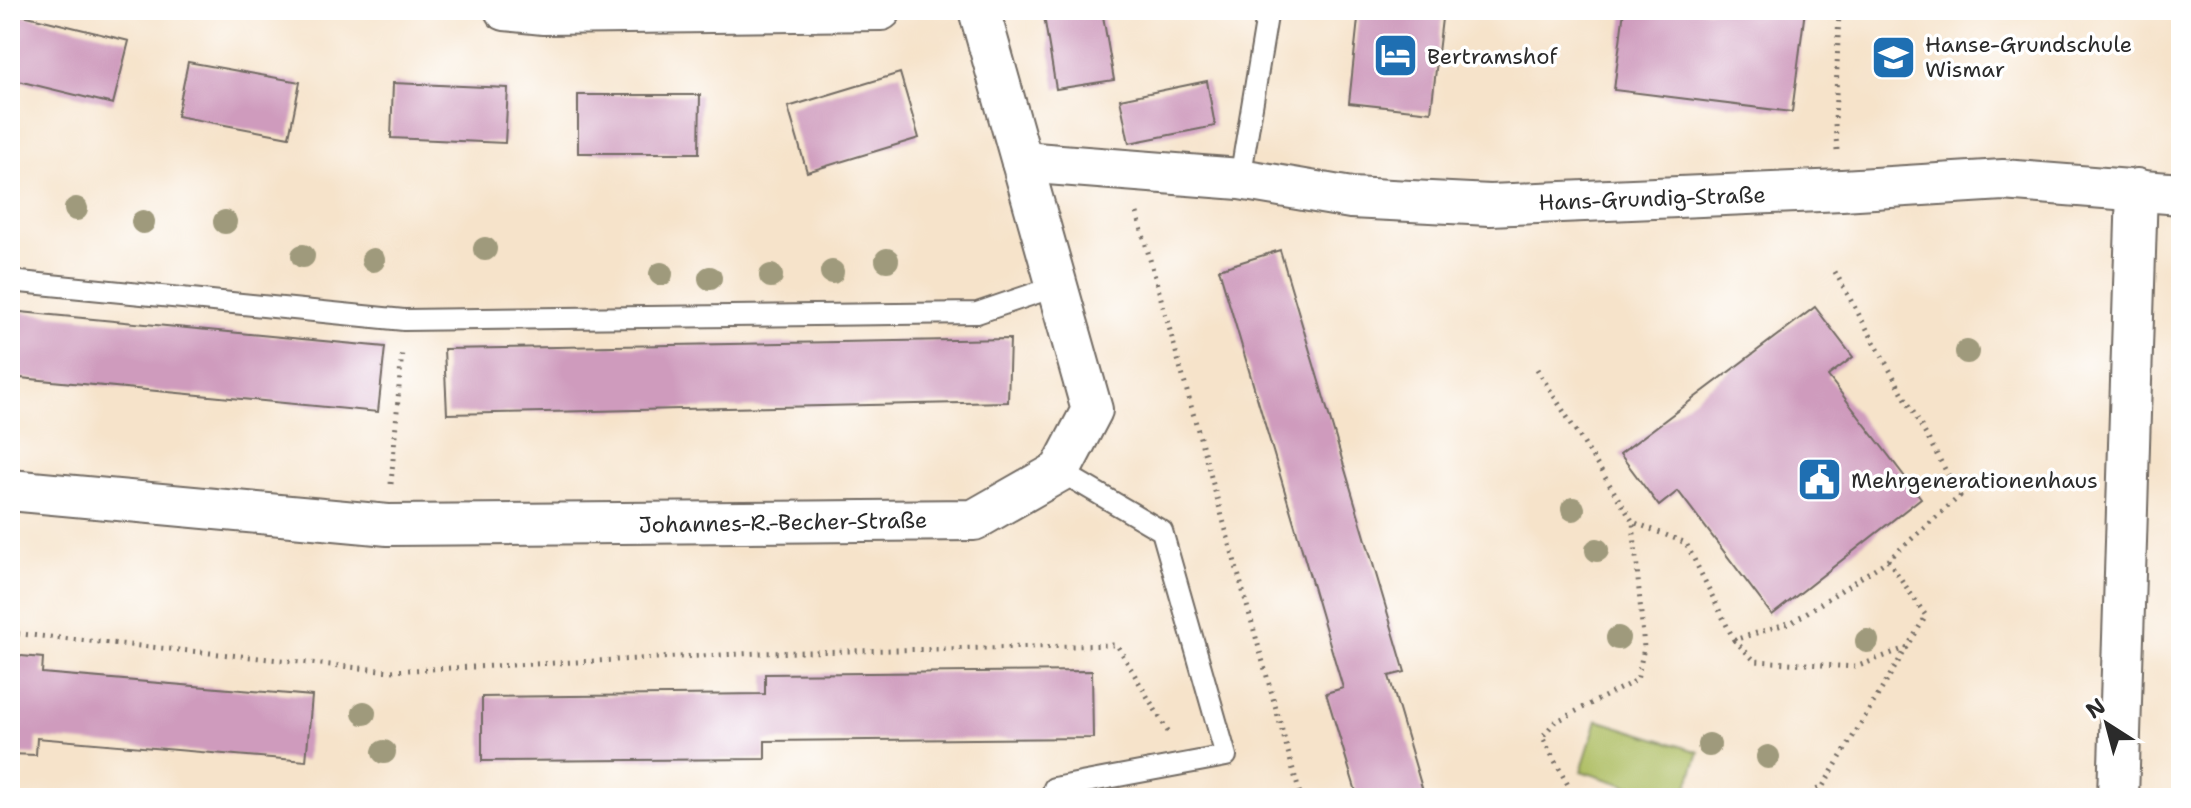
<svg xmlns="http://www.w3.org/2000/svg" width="2191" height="808" font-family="'Shantell Sans',sans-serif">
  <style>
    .garden { fill: #acbc5f; stroke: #6c7445; stroke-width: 2 }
    .building { fill: #cf9bbd }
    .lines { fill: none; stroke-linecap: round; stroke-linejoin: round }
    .lane-casing { stroke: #726b63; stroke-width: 24 }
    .street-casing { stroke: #726b63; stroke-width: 44 }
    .path { stroke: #726b63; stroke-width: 5; stroke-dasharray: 2 6; stroke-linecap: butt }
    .lane { stroke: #fff; stroke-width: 20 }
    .street { stroke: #fff; stroke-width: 40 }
    .tree { fill: #9f9a7c }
    .labels { text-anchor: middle; stroke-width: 7; stroke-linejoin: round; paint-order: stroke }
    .poi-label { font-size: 22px; fill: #2b2b2b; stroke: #fff; text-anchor: start }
    .street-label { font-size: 22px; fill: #2b2b2b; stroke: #fff }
  </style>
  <rect width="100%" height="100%" fill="#fff"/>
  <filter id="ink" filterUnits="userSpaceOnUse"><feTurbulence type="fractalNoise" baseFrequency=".0125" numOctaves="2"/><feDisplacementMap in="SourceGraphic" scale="16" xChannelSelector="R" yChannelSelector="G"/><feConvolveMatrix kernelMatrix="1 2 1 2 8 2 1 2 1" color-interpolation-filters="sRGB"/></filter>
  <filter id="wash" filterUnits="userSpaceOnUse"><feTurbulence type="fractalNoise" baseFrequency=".006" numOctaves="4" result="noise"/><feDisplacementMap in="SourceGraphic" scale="32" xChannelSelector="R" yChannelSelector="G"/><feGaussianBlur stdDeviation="1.8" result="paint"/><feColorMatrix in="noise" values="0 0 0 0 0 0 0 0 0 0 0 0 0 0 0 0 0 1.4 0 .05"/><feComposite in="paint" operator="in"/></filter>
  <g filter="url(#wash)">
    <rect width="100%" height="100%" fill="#f6e3ca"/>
    <!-- garden -->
    <path class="garden" d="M1597,720L1699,752L1684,798H1666L1581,771Z"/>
    <g id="blocks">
      <!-- building -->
      <g class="building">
        <path d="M1043,10H1102L1114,80L1056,89Z"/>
        <path d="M1359,10H1443L1431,112L1349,103Z"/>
        <path d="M1624,10H1805L1792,112L1614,90Z"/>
        <path d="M19,14L129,41L113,104L10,79V50Z"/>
        <path d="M188,62L300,82L289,137L177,116Z"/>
        <path d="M900,73L919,138L807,172L788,107Z"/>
        <path d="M1207,81L1215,126L1129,143L1120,99Z"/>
        <path d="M393,83L508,88L505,143L391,138Z"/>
        <path d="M578,95H700L699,153H578Z"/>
        <path d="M1280,250L1405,672L1389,676L1425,798H1358L1326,693L1343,688L1219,269Z"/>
        <path d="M1815,307L1853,357L1828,376L1921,498L1772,615L1678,491L1659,506L1620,454Z"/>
        <path d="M10,311L385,347L378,412L10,377Z"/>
        <path d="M1010,339L1008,402L447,414L444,349Z"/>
        <path d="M10,655L43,658L42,673L312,696L306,761L37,738L36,755L10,754Z"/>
        <path d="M1092,671L1093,738L765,741V759L482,761V697L765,694V674Z"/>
      </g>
    </g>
  </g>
  <g filter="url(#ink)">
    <use href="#blocks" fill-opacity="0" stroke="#726b63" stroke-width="2"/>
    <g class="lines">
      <defs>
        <g id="lane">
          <path d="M1240,179L1268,10"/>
          <path d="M10,281L404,320L977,313L1060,285"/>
          <path d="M1051,798L1054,788L1226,756L1162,531L1060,471"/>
        </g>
        <g id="street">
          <path d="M505,10L544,14L881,10"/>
          <path d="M1022,162L1240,179L1351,198L1490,205L1842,190L2003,180L2181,194"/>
          <path d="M10,490L388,525L974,520L1060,471L1092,410L979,10"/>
          <path d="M2118,798L2137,189"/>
        </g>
      </defs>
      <!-- lane casing -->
      <use href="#lane" class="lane-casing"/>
      <!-- street casing -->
      <use href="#street" class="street-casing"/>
      <!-- path -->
      <g class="path">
        <path d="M1837,150L1835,124L1839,10"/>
        <path d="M1137,213L1301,798"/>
        <path d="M1537,369L1633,522L1686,543L1734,640L1792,622L1888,560L1960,496L1834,270"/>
        <path d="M391,484L402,351"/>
        <path d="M10,633L390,671L761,653L1117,645L1170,735"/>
        <path d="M1734,640L1755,661L1856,667L1908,647"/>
        <path d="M1575,798L1542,737L1555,722L1637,680L1644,648L1633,522"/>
        <path d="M1803,798L1823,786L1926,616L1888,560"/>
      </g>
      <!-- lane -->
      <use href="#lane" class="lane"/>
      <!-- street -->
      <use href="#street" class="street"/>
    </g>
    <!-- trees -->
    <g class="tree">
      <circle cx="76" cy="209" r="12"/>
      <circle cx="143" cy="222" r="12"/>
      <circle cx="225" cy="222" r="12"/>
      <circle cx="485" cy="249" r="12"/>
      <circle cx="303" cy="256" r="12"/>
      <circle cx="373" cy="260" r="12"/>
      <circle cx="887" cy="260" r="12"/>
      <circle cx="832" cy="272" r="12"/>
      <circle cx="661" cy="274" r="12"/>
      <circle cx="771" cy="276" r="12"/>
      <circle cx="710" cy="278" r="12"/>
      <circle cx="1967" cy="352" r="12"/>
      <circle cx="1573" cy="509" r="12"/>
      <circle cx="1597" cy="550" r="12"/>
      <circle cx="1618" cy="638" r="12"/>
      <circle cx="1867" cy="641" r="12"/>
      <circle cx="364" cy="713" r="12"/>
      <circle cx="1709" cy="745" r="12"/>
      <circle cx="384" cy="752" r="12"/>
      <circle cx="1768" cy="757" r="12"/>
    </g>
  </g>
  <!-- icons -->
  <defs>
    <symbol id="hotel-square" viewBox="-11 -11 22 22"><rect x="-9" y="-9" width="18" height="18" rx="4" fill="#1f6fb2" stroke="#fff"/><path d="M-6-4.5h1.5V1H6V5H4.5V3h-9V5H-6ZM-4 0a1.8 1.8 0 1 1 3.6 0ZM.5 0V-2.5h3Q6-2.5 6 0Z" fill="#fff"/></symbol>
    <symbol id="school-square" viewBox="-11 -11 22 22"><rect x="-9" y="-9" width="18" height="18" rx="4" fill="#1f6fb2" stroke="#fff"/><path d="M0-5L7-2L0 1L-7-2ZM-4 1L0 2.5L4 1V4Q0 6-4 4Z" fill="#fff"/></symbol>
    <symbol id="civic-square" viewBox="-11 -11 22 22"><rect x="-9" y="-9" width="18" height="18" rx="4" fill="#1f6fb2" stroke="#fff"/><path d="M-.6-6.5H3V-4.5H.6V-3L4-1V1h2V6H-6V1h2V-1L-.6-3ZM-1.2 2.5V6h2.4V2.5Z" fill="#fff"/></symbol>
  </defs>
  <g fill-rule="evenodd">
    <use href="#hotel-square" x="1370" y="30" width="51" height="51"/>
    <use href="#school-square" x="1868" y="32" width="51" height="51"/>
    <use href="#civic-square" x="1794" y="454" width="51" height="51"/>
  </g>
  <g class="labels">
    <!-- poi labels -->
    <g class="poi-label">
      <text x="1925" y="52">Hanse-Grundschule<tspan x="1925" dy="25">Wismar</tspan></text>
      <text x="1427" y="64">Bertramshof</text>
      <text x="1851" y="488">Mehrgenerationenhaus</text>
    </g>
    <!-- street labels -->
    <g class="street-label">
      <text transform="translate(1652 198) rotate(-2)" y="8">Hans-Grundig-Straße</text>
      <text transform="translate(783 522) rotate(-1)" y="8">Johannes-R.-Becher-Straße</text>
    </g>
  </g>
  <!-- margin -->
  <rect width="2191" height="808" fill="none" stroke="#fff" stroke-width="40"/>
  <!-- north arrow -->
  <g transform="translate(2107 724) rotate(324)" stroke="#ffffff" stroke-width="6" paint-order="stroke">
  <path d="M0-6L14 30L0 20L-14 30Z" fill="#2b2b2b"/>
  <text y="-12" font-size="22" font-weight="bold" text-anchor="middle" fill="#2b2b2b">N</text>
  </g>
</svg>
